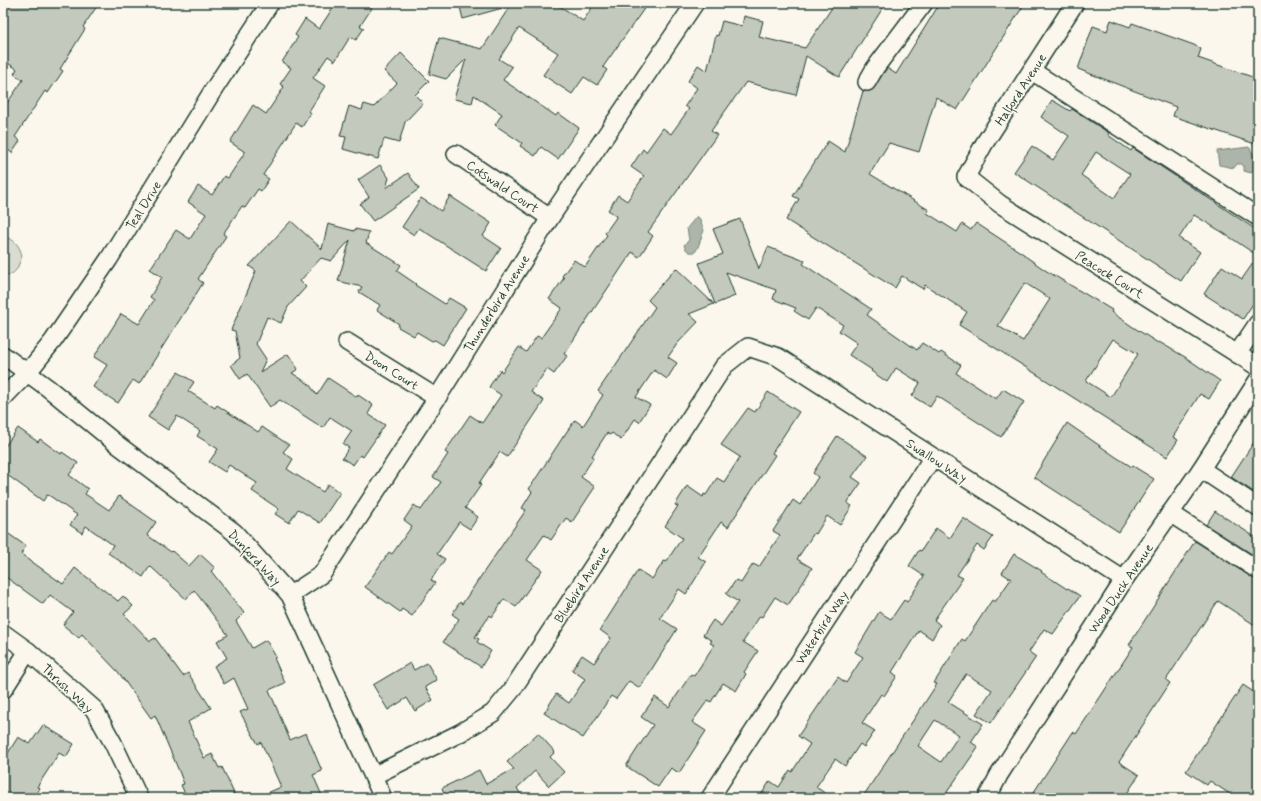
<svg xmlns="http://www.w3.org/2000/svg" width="1261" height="801" font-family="Mynerve,sans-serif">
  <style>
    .green { fill: #dbdcd1; stroke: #7d8c82 }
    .water { fill: #adb4aa; stroke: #74847b }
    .building { fill: #c4c9be; stroke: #1f3d34; fill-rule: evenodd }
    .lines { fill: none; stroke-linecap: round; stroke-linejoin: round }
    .minor-casing { stroke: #1f3d34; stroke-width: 20 }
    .path { stroke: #1f3d34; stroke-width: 2.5; stroke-dasharray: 3 3; stroke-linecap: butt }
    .minor { stroke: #fbf7ec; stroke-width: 17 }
    .labels { text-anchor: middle; stroke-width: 3.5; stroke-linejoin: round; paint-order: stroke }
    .street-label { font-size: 13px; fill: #1f3d34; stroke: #fbf7ec }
  </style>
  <rect width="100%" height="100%" fill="#fbf7ec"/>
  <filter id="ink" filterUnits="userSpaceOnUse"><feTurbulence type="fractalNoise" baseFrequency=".025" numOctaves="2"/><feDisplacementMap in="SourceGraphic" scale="8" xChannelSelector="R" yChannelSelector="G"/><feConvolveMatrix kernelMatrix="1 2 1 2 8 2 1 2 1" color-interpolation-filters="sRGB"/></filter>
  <g filter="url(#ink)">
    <!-- green -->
    <path class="green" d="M3,237C14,238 20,246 22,256L17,269L12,274L3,276Z"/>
    <!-- water -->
    <g class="water">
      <path d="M1249,147L1258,162V166L1251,173L1244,171V167L1242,164H1237L1234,168L1219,165L1217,151Z"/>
      <path d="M697,216L700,219L704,231C700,238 700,246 695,252C689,253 686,251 684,245L689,240L687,228Z"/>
    </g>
    <!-- building -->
    <g class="building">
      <path d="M3,3H99L83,27L85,29L60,69L63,71L48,93L45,91L15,137L20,141L12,153L8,150L3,157V109L23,80L14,74L17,69L3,60Z"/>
      <path d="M336,3H365L372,8L360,26L364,28L356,40L350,37L335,61L328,56L313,78L325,86L309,111L311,113L302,127L296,123L263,175L269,179L261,191L258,189L245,208L242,206L223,234L226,236L198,279L203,283L139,384L133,380L118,403L93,387L107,365L94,357L121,314L139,324L154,300L150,297L162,277L150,269L176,230L190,239L206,214L188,202L198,186L212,195L224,176L228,178L245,152L230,142L253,105L266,114L284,87L280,84L291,68L282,62L298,37L295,35L305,19L319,29Z"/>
      <path d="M459,3H505L506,7L463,19Z"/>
      <path d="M512,3H555L583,21L595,3H648L603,67L607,70L597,85L584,77L572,94L543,75L558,53L519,28L499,59L512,67L503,80L556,116L558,113L579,128L558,159L541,147L535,156L520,146L522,143L495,125L502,114L474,95L472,103L454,99L466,59L446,79L429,74L439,38L482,49Z"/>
      <path d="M835,3H886L839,77L806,56L796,95L746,82L711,131L717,135L648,232L653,236L639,257L632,252L564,354L567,356L554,374L547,369L531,392L544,401L507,457L500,452L479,483L481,485L465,508L478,517L470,529L459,522L437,554L445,559L431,580L435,583L412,616L402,609L400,612L365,587L389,552L392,554L412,526L404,520L414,505L421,510L441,482L433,477L448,454L445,452L470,415L482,423L501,395L489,387L500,370L502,372L519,347L526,352L537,336L541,338L562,308L549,299L564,278L562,276L574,260L585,267L607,235L605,233L617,216L608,210L618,195L627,201L644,176L631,167L643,149L646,152L663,128L671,134L689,109L685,106L697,88L688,81L698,65L707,71L716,35L718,36L722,21L742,26L744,16L763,21L759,37L805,48Z"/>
      <path d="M940,3H1025L957,110L936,97L919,152L889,143L870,174L929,210L927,213L957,232L962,224L971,230L976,223L1025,255V256L1045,270L1112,310L1111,312L1133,327L1158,343L1159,342L1185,357L1220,381L1209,399L1200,394L1173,437L1178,440L1167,457L959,325L967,312L925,285L923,289L902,276L895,288L786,220L799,199L793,196L828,141L845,152L863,91L872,90L887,68L896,74ZM1025,283L1050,299L1023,341L998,326ZM1113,339L1138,354L1111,397L1086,381Z"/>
      <path d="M1111,20L1130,27L1132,23L1194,45L1201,49L1198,58L1258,79V145L1173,116L1176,107L1078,69L1093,26L1107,31Z"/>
      <path d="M401,53L429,81L415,95L423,103L405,122L399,143L384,139L378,159L343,149L346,137L340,136L349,106L362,110L364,104L374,107L397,83L384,71Z"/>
      <path d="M1052,100L1070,111L1072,109L1109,133L1108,135L1131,151L1133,148L1258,231V296L1243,319L1204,294L1222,266L1242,279L1258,256L1222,232L1194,215L1179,238L1200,252L1181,281L1014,172L1032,146L1053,160L1069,136L1041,117ZM1096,152L1130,174L1114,198L1081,175Z"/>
      <path d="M380,165L389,178L386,188L408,173L419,189L373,221L360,204L369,197L358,180Z"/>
      <path d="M450,196L491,223L483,236L501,248L486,271L419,228L414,235L402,227L421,198L441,211Z"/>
      <path d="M740,219L759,269L768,247L805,261L803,264L871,309L867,315L917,350L922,343L939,354L941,352L961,365L956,373L996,399L1003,389L1024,402L1001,437L937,396L930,407L912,396L920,383L896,368L887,382L871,371L872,370L849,355L857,343L839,331L843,325L816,308L808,320L794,311L796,308L773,299L776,290L726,272L735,296L715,304L699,263L723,254L713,229Z"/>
      <path d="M291,221L322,249L328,224L354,231L355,229L369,232L366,243L401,265L397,271L416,284L415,285L445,304L449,298L466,308L443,345L435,340L432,341L417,332L414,336L398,327L399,324L377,310L380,305L359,292L362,287L338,281L350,240L331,261L321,258L300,281L306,287L288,307L281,323L267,317L256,344L266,359L260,372L288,354L298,369L292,373L309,384L317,395L328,378L357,397L358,395L373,405L368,414L385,425L363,457L360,455L353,465L342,458L349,448L343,444L352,431L330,417L323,428L280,400L270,407L247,374L240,379L231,365L240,358L235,331L231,330L256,271L249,266Z"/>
      <path d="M676,268L714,304L689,314L698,322L677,344L668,357L677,363L667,379L654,370L636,397L650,405L639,422L635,419L621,440L612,433L610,435L607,433L592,456L594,457L581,477L595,487L572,522L566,518L551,540L544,535L527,560L542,570L532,584L516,607L504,599L492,617L490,615L475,637L479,639L477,642L491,651L481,667L443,642L459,619L452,614L460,602L462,604L526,510L522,508L532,492L529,489L563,437L575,420L583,426L603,395L598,391L655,307L648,300Z"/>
      <path d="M178,372L194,382L188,391L215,408L217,405L258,432L262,427L289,445L283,452L293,459L287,469L323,492L328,484L340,493L320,523L298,509L289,523L275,514L279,509L252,491L257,483L229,465L225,472L209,462L218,449L197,436L200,431L177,416L168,430L148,417Z"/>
      <path d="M768,392L799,412L772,453L775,455L728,527L721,522L698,557L706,562L686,594L679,589L660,618L677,629L640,688L629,681L616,699L611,696L583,738L544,713L556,694L569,703L585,679L572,670L582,655L594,663L611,638L600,630L638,570L652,579L664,561L666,562L682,538L665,526L678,506L675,505L687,486L703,497L704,494L706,495L717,478L724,482L740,457L721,445L748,408L755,412Z"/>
      <path d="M1067,423L1116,457L1132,467L1133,466L1154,479L1119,532L1034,477Z"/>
      <path d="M18,428L38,442L40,439L61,454L62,452L78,463L69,475L88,489L85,494L109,510L119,496L156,522L147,535L171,552L172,551L189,566L200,554L215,568L211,571L244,613L236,621L252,648L266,640L276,657L274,658L285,683L269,690L290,740L306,733L322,771L313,775L323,798H256L281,787L261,742L258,744L240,712L248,709L234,678L224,684L214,666L227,658L217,641L228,635L194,590L186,599L150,566L143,577L108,553L113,545L86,526L82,533L70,525L77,515L50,496L47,495L43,501L3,472V449Z"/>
      <path d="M837,436L867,456L852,477L861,483L847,503L852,506L840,525L827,516L816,534L814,533L797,559L812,568L799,589L788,605L775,597L762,617L760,616L743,642L758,651L744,672L746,674L736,691L723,683L711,702L708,700L692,722L706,731L679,773L671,768L658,787L626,766L653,725L641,717L655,697L669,707L691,674L694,676L714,645L710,643L712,641L703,635L713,620L721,626L738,602L726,594L736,580L741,583L753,564L759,567L780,535L773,531L793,500L800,505L818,477L813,473Z"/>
      <path d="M1258,436V495L1231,477Z"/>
      <path d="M1215,511L1258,539V558L1206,525Z"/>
      <path d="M963,518L993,537L984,550L977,545L957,575L963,578L934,620L940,625L932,639L919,630L892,672L897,676L884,696L881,694L862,723L875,731L864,747L860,744L845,766L835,759L816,787L832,798H759L770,781L779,787L790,770L792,772L810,744L798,736L838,677L846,683L863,657L855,652L879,612L891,619L904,600L907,602L924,576L909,566L919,550L921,551L936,528L950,538Z"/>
      <path d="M3,530L26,546L21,554L63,584L75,568L118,601L123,596L133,606L124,614L150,641L155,638L183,676L188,673L211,708L188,722L204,758L212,754L219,768L222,767L236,798H187L181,785L184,784L179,771L155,715L151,718L119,673L82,634L79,638L63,625L73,612L50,595L43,604L3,575Z"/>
      <path d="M1195,541L1253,578L1258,580V627L1218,601L1166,680L1170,683L1119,762L1139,775L1124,798H1030L1073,732L1076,734L1133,647L1129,645Z"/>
      <path d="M1014,554L1042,571L1041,572L1067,589L1068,588L1080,596L1053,634L1044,629L1029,652L1036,657L991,723L976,714L992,690L966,674L948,702L983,724L971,742L978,747L943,798H862L937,684L934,683L962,639L965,641L992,600L995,602L1011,579L1002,573ZM935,720L959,735L941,762L918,746Z"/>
      <path d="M410,663L414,670L427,663L437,680L425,687L433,700L415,711L407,698L388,710L373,685Z"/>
      <path d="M1243,685L1258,695V798H1236L1210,781L1207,785L1186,771Z"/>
      <path d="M43,725L74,744L66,757L59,753L37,787L40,788L34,798H3V761L18,737L30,744Z"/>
      <path d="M538,733L555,752L550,757L564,772L549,786L535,771L517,788L523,798H446L442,788L479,770L486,784L514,769L507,762Z"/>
    </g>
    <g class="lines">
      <defs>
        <g id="minor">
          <path d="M1075,3L984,144L966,177L1000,204L1258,367"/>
          <path d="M1032,71L1258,217"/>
          <path d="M867,82L875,68L924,3"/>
          <path d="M456,154L550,218"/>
          <path d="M347,342L437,398"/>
          <path d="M1237,354L1258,323"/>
          <path d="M3,355L48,388L118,445L234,532L290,595L383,798"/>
          <path d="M3,398L28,372L53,341L109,259L212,92L270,3"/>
          <path d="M1201,469L1258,507"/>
          <path d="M1170,513L1258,570"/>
          <path d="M290,595L322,574L437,398L550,218L695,3"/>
          <path d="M3,633L28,651L94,709L113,743L139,798"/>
          <path d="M3,690L28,651"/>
          <path d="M373,776L460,733L493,713L512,690L724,366L748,347L778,357L1124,580"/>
          <path d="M710,798L933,457"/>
          <path d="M987,798L999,775L1124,580L1201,469L1258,380"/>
        </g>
      </defs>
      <!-- minor casing -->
      <use href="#minor" class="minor-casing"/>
      <!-- path -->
      <path class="path" d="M161,4V3"/>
      <!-- minor -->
      <use href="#minor" class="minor"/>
    </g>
  </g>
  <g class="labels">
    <!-- street labels -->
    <g class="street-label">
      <text transform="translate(1020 89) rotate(-57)" y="5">Halford Avenue</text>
      <text transform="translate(503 186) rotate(34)" y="5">Cotswald Court</text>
      <text transform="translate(143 205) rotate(-58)" y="5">Teal Drive</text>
      <text transform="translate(1110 274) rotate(32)" y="5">Peacock Court</text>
      <text transform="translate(496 303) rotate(-58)" y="5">Thunderbird Avenue</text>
      <text transform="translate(392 370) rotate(32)" y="5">Doon Court</text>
      <text transform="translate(937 460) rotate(33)" y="5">Swallow Way</text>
      <text transform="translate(255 557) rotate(47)" y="5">Dunford Way</text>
      <text transform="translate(581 584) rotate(-57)" y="5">Bluebird Avenue</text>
      <text transform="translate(1120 588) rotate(-56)" y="5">Wood Duck Avenue</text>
      <text transform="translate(821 627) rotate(-57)" y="5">Waterbird Way</text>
      <text transform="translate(68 688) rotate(43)" y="5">Thrush Way</text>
    </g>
  </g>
  <!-- margin -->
  <rect width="1261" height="801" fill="none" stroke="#fbf7ec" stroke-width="16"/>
  <rect x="8" y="8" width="1245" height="785" fill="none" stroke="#1f3d34" stroke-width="1.5" filter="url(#ink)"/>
</svg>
